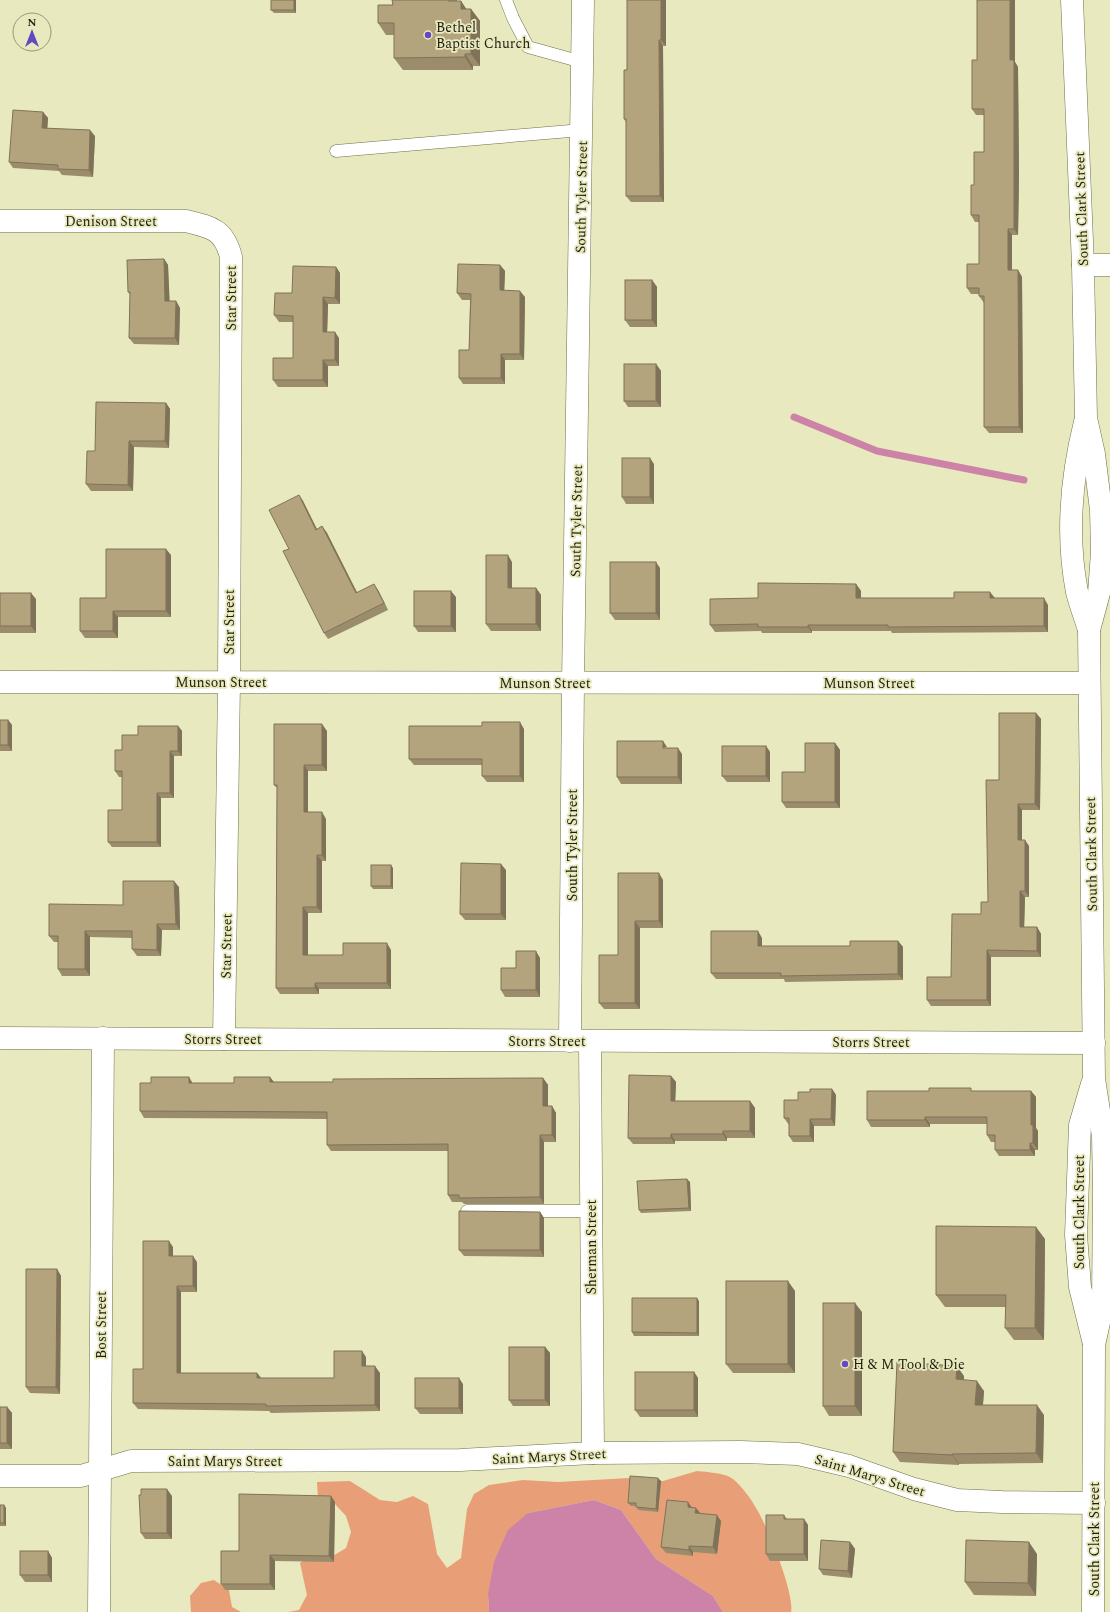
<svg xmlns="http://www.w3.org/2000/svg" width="1110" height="1612" font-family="Spectral,serif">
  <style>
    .forest { fill: #e89f77 }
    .water { fill: #cd82a7 }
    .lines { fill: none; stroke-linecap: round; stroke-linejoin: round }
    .stream { stroke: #cd82a7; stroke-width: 7 }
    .service-casing { stroke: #6f7049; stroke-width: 13 }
    .minor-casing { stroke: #6f7049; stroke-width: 23 }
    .service { stroke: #fff; stroke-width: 12 }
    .minor { stroke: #fff; stroke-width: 22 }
    .wall { fill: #9b8d6c }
    .shaded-wall { fill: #7e7358 }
    .building { fill: #b4a47d; stroke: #7e7358 }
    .poi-dot { fill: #6448c1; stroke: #e8e9be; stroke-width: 1.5 }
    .labels { text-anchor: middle; stroke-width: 3.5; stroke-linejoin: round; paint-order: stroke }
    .poi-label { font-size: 14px; fill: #1e1e0e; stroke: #e8e9be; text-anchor: start }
    .street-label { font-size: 14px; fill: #1e1e0e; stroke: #e8e9be }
  </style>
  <rect width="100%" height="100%" fill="#e8e9be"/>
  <!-- forest -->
  <g class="forest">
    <path d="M697,1471C706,1472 726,1473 733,1479C741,1486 751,1498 756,1508C767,1525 795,1594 791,1612H723L713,1596L656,1559L621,1510L594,1500L528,1513L488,1594L489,1612H288L299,1610L307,1595L300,1563L314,1553L331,1557L346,1548L351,1532L346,1516L334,1503L318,1499L317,1482L350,1481L380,1500L397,1502L413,1496L428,1504L437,1554L447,1568L461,1558L467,1509L474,1494L489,1485L523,1480L558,1482L629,1478L663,1481Z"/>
    <path d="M214,1580L229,1590L232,1607L241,1612H191L190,1596L201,1583Z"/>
  </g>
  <!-- water -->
  <path class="water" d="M594,1500L621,1510L656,1559L713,1596L723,1612H489L488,1594L494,1562L508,1530L528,1513Z"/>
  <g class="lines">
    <!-- stream -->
    <path class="stream" d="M794,417L877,451L1024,480"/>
    <defs>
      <g id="service">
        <path d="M506,0L513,18L528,47L582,62"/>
        <path d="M336,151L582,130"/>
        <path d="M467,1211H591"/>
      </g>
      <g id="minor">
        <path d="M1072,0L1083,265L1086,418L1094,454L1101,510L1102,552L1099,593L1089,630L1094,1079L1103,1136L1104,1187L1103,1304L1094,1345L1093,1612"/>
        <path d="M0,221H186C211,227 224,229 231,257L229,682L224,1039"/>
        <path d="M1083,265H1110"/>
        <path d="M1085,422C1071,478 1066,535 1077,592C1080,604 1085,617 1089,630"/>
        <path d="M0,682L1089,683"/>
        <path d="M0,1038L1094,1043"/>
        <path d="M570,1041L573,683L583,0"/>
        <path d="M590,1041L593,1453"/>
        <path d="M1092,1084L1080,1125L1076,1235L1080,1287L1093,1340"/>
        <path d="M0,1476H81L131,1461L460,1460L593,1453L740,1452L798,1454L849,1466L914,1489L957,1500L1002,1502L1094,1503"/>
        <path d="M99,1612L103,1038"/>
      </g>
    </defs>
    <!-- service casing -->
    <use href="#service" class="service-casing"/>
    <!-- minor casing -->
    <use href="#minor" class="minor-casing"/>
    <!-- service -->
    <use href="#service" class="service"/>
    <!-- minor -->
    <use href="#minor" class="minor"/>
  </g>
  <!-- wall -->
  <g class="wall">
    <path d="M296,0V13H274L271,10Z"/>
    <path d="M392,0H457V1H461L466,9H471L480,21V66H473V70H403L394,58V35H386L378,23L393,5Z"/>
    <path d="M666,0V46H663L664,202H631L626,196V122L624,119L627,70Z"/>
    <path d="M1015,0V62L1018,67L1019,176L1018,235H1012V270H1018L1022,277L1023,433H989L984,427V303L979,296V294H971L967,288L979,264V222H975L971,215L974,185L984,152V115H976L972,109L977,60Z"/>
    <path d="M43,112L48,118L47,128L95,136L93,177L62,175L59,171L13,168L9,162Z"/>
    <path d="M164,259L168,265L169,301H176L180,308L179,345L134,344L129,338L130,295L128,292Z"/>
    <path d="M500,265L505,271L504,291L525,297L524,360H505V384H463L459,378L469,350L470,300H462L457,293Z"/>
    <path d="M336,267L340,273V304H328L327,332L339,338V366H328V387H278L273,380L293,358V322H279L274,315L292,293Z"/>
    <path d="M652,280L657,287V327H630L625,320Z"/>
    <path d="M656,364L661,371V407H628L624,401Z"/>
    <path d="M166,403L170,409L169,448L134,447L133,491H91L86,484Z"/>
    <path d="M654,464V504H626L622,497Z"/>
    <path d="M299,495L303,501L317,529L322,526L327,533L357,592L378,590L388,610L328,639L324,633L289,549Z"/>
    <path d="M171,555V617H118V638H85L80,631L106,598Z"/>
    <path d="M512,562V588H536L541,595V631H491L486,624Z"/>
    <path d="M660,568V620H615L610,613Z"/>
    <path d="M856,584L861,591V598H995L1048,605V632L892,633L891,631H812V633H762L761,631L715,632L710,625L758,598Z"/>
    <path d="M0,593L36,599V633H0Z"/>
    <path d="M456,597V632H418L414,626Z"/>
    <path d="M1036,713L1041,719L1040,810H1022V840L1029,846V897H1025L1024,927H1037L1041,934V957H991V1006H931L927,1000L951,977L981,914L988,902L999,780Z"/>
    <path d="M0,720H8L12,725V751H0Z"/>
    <path d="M178,726L182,731V756H174V798H161V847H112L108,842L122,810V777H119L115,771L122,750L138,735Z"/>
    <path d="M524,729V782H487L482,776V765H414L409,759Z"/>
    <path d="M327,731V771H308V812L326,819V861H322V913H308V955H343L391,950V989H319V994H280L276,988L277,788L274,785Z"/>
    <path d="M835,743L840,750V808H786L782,802L805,772Z"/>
    <path d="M766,746L770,752V782H727L722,776Z"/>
    <path d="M667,748L682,754V784H621L617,777Z"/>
    <path d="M393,868V889H373L371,886Z"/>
    <path d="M506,870V920H465L460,914Z"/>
    <path d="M618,873L663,880V928H640V1009H604L599,1003L618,955Z"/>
    <path d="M179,887L180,930H162L161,956H137L132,949V938L90,937V976H62L58,969V942H54L49,936L123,905Z"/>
    <path d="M762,938V946H850L898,941L903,947V980L785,982L784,979H716L711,973Z"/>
    <path d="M540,958V997H505L501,990L516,968Z"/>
    <path d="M671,1076L676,1082L675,1101H750L755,1108V1138H727V1141H675V1144H633L628,1138Z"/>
    <path d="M189,1077L192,1083H234L270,1077L274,1082H333L543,1078L548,1085V1106H552L556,1113V1142H544V1204H464L462,1202H452L448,1195V1151H331L327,1145V1119L144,1118L140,1111L151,1083Z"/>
    <path d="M832,1089L836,1095L835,1126H814V1142H793L789,1136V1125L784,1118L798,1100L810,1092Z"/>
    <path d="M929,1091H1031L1036,1097V1128L1038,1131V1150H1035V1156H999L995,1150V1142H991L987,1135V1124H930V1127H871L867,1120Z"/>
    <path d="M690,1182L691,1211L641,1213L639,1210Z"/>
    <path d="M540,1212L544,1218V1257L464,1256L459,1250Z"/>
    <path d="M1045,1239L1044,1340H1014L1005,1328L1006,1307H945L936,1295Z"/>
    <path d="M173,1247V1256L197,1262V1292H181V1373H257L261,1378H334L366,1357V1366L380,1373V1411L271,1413L269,1411L138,1409L133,1403L143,1369Z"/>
    <path d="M57,1269L61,1276L60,1394L30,1393L26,1387Z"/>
    <path d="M795,1291V1373H733L726,1364Z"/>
    <path d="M699,1301V1336H634L632,1332Z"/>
    <path d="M862,1312V1416H829L823,1406Z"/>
    <path d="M545,1347L550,1353V1406H513L509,1400Z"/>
    <path d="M694,1372L698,1378V1417H640L635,1410Z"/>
    <path d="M964,1376V1380L984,1391L983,1405L1044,1415L1043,1463L959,1464V1465L900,1462L893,1452Z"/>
    <path d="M463,1384V1414H420L415,1408Z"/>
    <path d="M0,1407H7L12,1413V1449H0Z"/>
    <path d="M661,1481L658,1512L638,1510L636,1506H631L628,1503Z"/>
    <path d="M172,1496V1539H145L141,1533Z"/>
    <path d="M331,1496L335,1502L334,1562L275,1561V1590H225L221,1584L239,1551Z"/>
    <path d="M0,1505H4L6,1508V1526H0Z"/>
    <path d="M700,1513L721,1521L717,1554L693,1552V1556L666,1553L661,1547Z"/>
    <path d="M784,1515L787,1519H804L808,1525V1561H770L766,1554Z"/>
    <path d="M850,1542L855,1549L852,1578L823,1575L819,1569Z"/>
    <path d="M48,1551L52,1558V1582H25L20,1575Z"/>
    <path d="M1037,1554L1036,1596L974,1595L965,1582Z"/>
  </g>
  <!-- shaded-wall -->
  <g class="shaded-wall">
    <path d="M294,0H296V13L294,10Z"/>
    <path d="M661,0H666V46L661,40Z"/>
    <path d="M1010,0H1015V62L1018,67L1019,176L1018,235L1014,229L1010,60Z"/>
    <path d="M461,1L469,13L461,9Z"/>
    <path d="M471,9L480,21V66L471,54Z"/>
    <path d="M659,40L663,46L664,202L660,196Z"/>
    <path d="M465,54L473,66V70L465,57Z"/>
    <path d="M43,112L48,118L47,134L42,128Z"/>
    <path d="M90,130L95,136L93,177L89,170Z"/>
    <path d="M1008,229L1012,235V277L1008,270Z"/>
    <path d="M164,259L168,265L170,308L165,301Z"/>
    <path d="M500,265L505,271L504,297L500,290Z"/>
    <path d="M336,267L340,273V304L335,298Z"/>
    <path d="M1018,270L1022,277L1023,433L1019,427Z"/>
    <path d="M652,280L657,287V327L652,320Z"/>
    <path d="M520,291L525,297L524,360L520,354Z"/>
    <path d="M323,297L328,304L327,338L323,332Z"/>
    <path d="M176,301L180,308L179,345L175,338Z"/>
    <path d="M335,332L339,338V366L335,360Z"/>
    <path d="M501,354L505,360V384L501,378Z"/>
    <path d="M323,360L328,366V387L323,380Z"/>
    <path d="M656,364L661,371V407L656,401Z"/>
    <path d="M166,403L170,409L169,448L165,441Z"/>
    <path d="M129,441L134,447L133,491L128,485Z"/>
    <path d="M650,458L654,464V504L650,497Z"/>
    <path d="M299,495L303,501L320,536L316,530Z"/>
    <path d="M322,526L327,533L360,599L356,593Z"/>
    <path d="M166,549L171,555V617L166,611Z"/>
    <path d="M508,555L512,562V595L508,588Z"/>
    <path d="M656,562L660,568V620L656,613Z"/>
    <path d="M374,584L378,590L388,610L384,603Z"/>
    <path d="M856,584L861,591V604L856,598Z"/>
    <path d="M536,588L541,595V631L536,624Z"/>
    <path d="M451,591L456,597V632L451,626Z"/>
    <path d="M990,592L995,598V605L990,598Z"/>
    <path d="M31,593L36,599V633L31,626Z"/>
    <path d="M1044,598L1048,605V632L1044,626Z"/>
    <path d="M113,611L118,617V638L113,631Z"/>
    <path d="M808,625L812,631V633L808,627Z"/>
    <path d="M1036,713L1041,719L1040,810L1035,804Z"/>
    <path d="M8,720L12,725V751L8,745Z"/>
    <path d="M520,722L524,729V782L520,776Z"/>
    <path d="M322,724L327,731V771L322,765Z"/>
    <path d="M178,726L182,731V756L178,751Z"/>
    <path d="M663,741L667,747L663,748Z"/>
    <path d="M835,743L840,750V808L835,802Z"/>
    <path d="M766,746L770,752V782L766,776Z"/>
    <path d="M678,748L682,754V784L678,777Z"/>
    <path d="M170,751L174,756V798L170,793Z"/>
    <path d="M304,765L308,771V819L304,812Z"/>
    <path d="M157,793L161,798V847L157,842Z"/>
    <path d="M1018,804L1022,810V846L1018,840Z"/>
    <path d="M322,812L326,819V861L322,855Z"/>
    <path d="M1025,840L1029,846V897L1025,891Z"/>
    <path d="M317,855L322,861V913L317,907Z"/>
    <path d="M501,864L506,870V920L501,914Z"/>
    <path d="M391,865L393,868V889L391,886Z"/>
    <path d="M659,873L663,880V928L659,921Z"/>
    <path d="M174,881L179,887L180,930L176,924Z"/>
    <path d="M1020,891L1025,897L1024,933L1020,927Z"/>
    <path d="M303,907L308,913V961L303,955Z"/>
    <path d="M635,921L640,928V1009L635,1003Z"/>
    <path d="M157,924L162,930L161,956L157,950Z"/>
    <path d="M1037,927L1041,934V957L1037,951Z"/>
    <path d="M85,931L90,937V976L85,969Z"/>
    <path d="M758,931L762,938V952L758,946Z"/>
    <path d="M898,941L903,947V980L898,974Z"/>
    <path d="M387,943L391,950V989L387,983Z"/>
    <path d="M987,950L991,957V1006L987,1000Z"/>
    <path d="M536,951L540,958V997L536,990Z"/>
    <path d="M315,983L319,989V994L315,988Z"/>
    <path d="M671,1076L676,1082L675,1108L671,1101Z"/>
    <path d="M189,1077L193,1084L189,1083Z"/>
    <path d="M270,1077L275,1084L270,1082Z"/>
    <path d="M543,1078L548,1085V1113L543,1106Z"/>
    <path d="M832,1089L836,1095L835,1126L831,1119Z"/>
    <path d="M1031,1091L1036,1097V1128L1038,1131V1150L1033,1143L1031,1125Z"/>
    <path d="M750,1101L755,1108V1138L750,1131Z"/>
    <path d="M552,1106L556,1113V1142L552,1135Z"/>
    <path d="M925,1117L930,1124V1127L925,1120Z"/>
    <path d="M810,1119L814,1126V1142L810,1136Z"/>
    <path d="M723,1131L727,1138V1141L723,1134Z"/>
    <path d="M671,1134L675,1141V1144L671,1138Z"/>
    <path d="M540,1135L544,1142V1204L540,1197Z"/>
    <path d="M1030,1143L1035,1150V1156L1030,1150Z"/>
    <path d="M687,1179L690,1182L691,1211L689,1208Z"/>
    <path d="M540,1212L544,1218V1257L540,1250Z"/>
    <path d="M1036,1227L1045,1239L1044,1340L1035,1328Z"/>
    <path d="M169,1241L173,1247V1262L169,1256Z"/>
    <path d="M193,1256L197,1262V1292L193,1286Z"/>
    <path d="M57,1269L61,1276L60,1394L56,1387Z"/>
    <path d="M788,1281L795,1291V1373L788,1364Z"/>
    <path d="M177,1286L181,1292V1379L177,1373Z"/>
    <path d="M697,1298L699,1301V1336L697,1333Z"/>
    <path d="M855,1303L862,1312V1416L855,1406Z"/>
    <path d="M545,1347L550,1353V1406L545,1400Z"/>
    <path d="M362,1351L366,1357V1373L362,1366Z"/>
    <path d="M375,1366L380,1373V1411L375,1405Z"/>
    <path d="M957,1366L964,1376L963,1389L956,1379Z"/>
    <path d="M694,1372L698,1378V1417L694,1410Z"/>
    <path d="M257,1373L262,1379L257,1378Z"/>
    <path d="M459,1378L463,1384V1414L459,1408Z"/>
    <path d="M977,1381L984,1391L982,1415L975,1405Z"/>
    <path d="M1037,1405L1044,1415L1043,1463L1036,1453Z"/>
    <path d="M7,1407L12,1413V1449L7,1443Z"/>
    <path d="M952,1454L959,1464V1465L952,1455Z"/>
    <path d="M658,1478L661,1481L658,1512L656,1509Z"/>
    <path d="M167,1489L172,1496V1539L167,1533Z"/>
    <path d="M331,1496L335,1502L334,1562L329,1556Z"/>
    <path d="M688,1502L693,1509L688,1507Z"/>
    <path d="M4,1505L6,1508V1526L4,1523Z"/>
    <path d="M696,1508L701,1514L695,1513Z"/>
    <path d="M717,1515L721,1521L717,1554L713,1547Z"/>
    <path d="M804,1519L808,1525V1561L804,1554Z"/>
    <path d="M850,1542L855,1549L852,1578L848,1571Z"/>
    <path d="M1029,1542L1037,1554L1036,1596L1028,1583Z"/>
    <path d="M689,1546L693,1552V1556L689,1550Z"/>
    <path d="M48,1551L52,1558V1582L48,1575Z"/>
    <path d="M270,1555L275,1561V1590L270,1584Z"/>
  </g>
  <!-- building -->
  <g class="building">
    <rect x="271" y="0" width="23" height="10"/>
    <path d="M392,0H448V1H461V9H471V54H465V57L394,58V23H378V5H393Z"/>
    <path d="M627,0H661V40H659L660,196H626V119H624V70H627Z"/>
    <path d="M977,0H1010V60H1014V229H1008V270H1018L1019,427H984V296H979V288H967V264H979V215H971V185H974V152H984V109H972V60H977Z"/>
    <path d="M13,110L43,112L42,128L90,130L89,170L58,169V165L9,162Z"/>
    <path d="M164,259L165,301H176L175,338H129L130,292H128L127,260Z"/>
    <path d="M458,264L500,265V290L520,291V354H501V378H459V350H469L471,294L457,293Z"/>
    <path d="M293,266L336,267L335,298L323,297V332H335V360H323V380H273V358H293V316L274,315L275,293H292Z"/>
    <rect x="625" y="280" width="27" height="40"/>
    <rect x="624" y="364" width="32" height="37"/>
    <path d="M96,402L166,403L165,441H129L128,485L86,484L87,451H95Z"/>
    <rect x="622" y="458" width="28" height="39"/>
    <path d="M299,495L316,530L322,526L356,593L374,584L384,603L324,633L283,551L289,549L269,510Z"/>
    <path d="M106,549H166V611H113V631H80V598H106Z"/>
    <path d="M486,555H508V588H536V624H486Z"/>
    <rect x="610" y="562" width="46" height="51"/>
    <path d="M758,583L856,584V598H954V592H990V598H1044V626L888,627V625H808V627H758V624L710,625V599L758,598Z"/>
    <rect x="414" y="591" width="37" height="35"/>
    <rect x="0" y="593" width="31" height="33"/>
    <path d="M999,713H1036L1035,804H1018V840H1025V891H1020V927H1037V951L987,950V1000H927V977H951L952,914H981V902H988L986,780H999Z"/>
    <rect x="0" y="720" width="8" height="25"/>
    <path d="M482,722H520V776H482V759H409V726H482Z"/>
    <path d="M274,724H322V765H304V812H322V855H317V907H303V955H343V943H387V983H315V988H276L277,785H274Z"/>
    <path d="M138,726H178V751H170V793H157V842H108V810H122V771H115V750H122V735H138Z"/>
    <path d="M617,741H663V748H678V777H617Z"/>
    <path d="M805,743H835V802H782V772H805Z"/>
    <rect x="722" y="746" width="44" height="30"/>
    <path d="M461,863L501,864V914H460Z"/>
    <rect x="371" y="865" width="20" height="21"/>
    <path d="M618,873H659V921H635V1003H599V955H618Z"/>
    <path d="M123,881H174L176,924H157V950L132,949V931H85V969H58V936H49V904L123,905Z"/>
    <path d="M711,931H758V946H850V941H898V974L781,976V973H711Z"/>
    <path d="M516,951H536V990H501V968H516Z"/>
    <path d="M629,1075L671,1076V1101H750V1131H723V1134H671V1138H628Z"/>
    <path d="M151,1077H189V1083H234V1077H270V1082H333V1079L543,1078V1106H552V1135H540V1197L459,1198V1195H448V1144L327,1145V1112L140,1111V1083H151Z"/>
    <path d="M929,1088H971V1091H1031V1125H1033V1143H1030V1150H995V1135H987V1117H925V1120H867V1091H929Z"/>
    <path d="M810,1089H832L831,1119H810V1136H789V1118H784V1100H798V1092H810Z"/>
    <path d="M687,1179L689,1208L639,1210L637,1181Z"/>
    <path d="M459,1211L540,1212V1250H459Z"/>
    <path d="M936,1226L1036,1227L1035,1328H1005L1006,1295H936Z"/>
    <path d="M143,1241H169V1256H193V1286H177V1373H257V1378H334V1351H362V1366H375V1405L266,1406V1404L133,1403V1369H143Z"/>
    <path d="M26,1269H57L56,1387H26Z"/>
    <rect x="726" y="1281" width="62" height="83"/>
    <path d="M632,1298H697V1333L632,1332Z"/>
    <rect x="823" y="1303" width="32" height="103"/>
    <rect x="509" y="1347" width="36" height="53"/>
    <path d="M897,1362L957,1366L956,1379L977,1381L975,1405H1037L1036,1453L952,1454V1455L893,1452Z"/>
    <rect x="635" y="1372" width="59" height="38"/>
    <rect x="415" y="1378" width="44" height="30"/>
    <rect x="0" y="1407" width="7" height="36"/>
    <path d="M630,1476L658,1478L656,1509L636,1507V1503H628Z"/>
    <path d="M141,1489H167V1533H141L139,1495H141Z"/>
    <path d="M239,1494L331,1496L329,1556L270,1555V1584H221V1551H239Z"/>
    <path d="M667,1500L688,1502V1507L696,1508L695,1513L717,1515L713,1547L689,1546V1550L661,1547Z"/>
    <rect x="0" y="1505" width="4" height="18"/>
    <path d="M766,1515H784V1519H804V1554H766Z"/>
    <path d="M821,1540L850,1542L848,1571L819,1569Z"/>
    <path d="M966,1540L1029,1542L1028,1583L965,1582Z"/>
    <rect x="20" y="1551" width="28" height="24"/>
  </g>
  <!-- markers -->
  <g class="poi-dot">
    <circle cx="428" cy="35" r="4"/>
    <circle cx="845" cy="1364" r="4"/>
  </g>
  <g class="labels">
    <!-- poi labels -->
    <g class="poi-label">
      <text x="436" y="32">Bethel<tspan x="436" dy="16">Baptist Church</tspan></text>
      <text x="853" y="1369">H &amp; M Tool &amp; Die</text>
    </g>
    <!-- street labels -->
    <g class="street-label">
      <text transform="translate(581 197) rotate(-89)" y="5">South Tyler Street</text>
      <text transform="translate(1081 209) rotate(-92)" y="5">South Clark Street</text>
      <text x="111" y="226">Denison Street</text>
      <text transform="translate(231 298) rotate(-90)" y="5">Star Street</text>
      <text transform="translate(576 521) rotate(-89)" y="5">South Tyler Street</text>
      <text transform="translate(229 622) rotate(-90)" y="5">Star Street</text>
      <text x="221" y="687">Munson Street</text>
      <text x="545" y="688">Munson Street</text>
      <text x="869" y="688">Munson Street</text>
      <text transform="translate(572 845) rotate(-90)" y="5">South Tyler Street</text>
      <text transform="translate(1091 854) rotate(-91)" y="5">South Clark Street</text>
      <text transform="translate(226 946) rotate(-89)" y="5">Star Street</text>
      <text x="223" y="1044">Storrs Street</text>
      <text x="547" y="1046">Storrs Street</text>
      <text x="871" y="1047">Storrs Street</text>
      <text transform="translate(1079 1212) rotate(-90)" y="5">South Clark Street</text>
      <text transform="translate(591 1247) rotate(-90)" y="5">Sherman Street</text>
      <text transform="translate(101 1325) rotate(-90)" y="5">Bost Street</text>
      <text transform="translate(549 1456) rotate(-3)" y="5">Saint Marys Street</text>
      <text x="225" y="1466">Saint Marys Street</text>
      <text transform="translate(870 1475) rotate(17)" y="5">Saint Marys Street</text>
      <text transform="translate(1094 1539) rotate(-90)" y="5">South Clark Street</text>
    </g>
  </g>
  <!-- north arrow -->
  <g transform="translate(32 32)"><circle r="19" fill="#e8e9be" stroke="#979878"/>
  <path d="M0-3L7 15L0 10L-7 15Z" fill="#6448c1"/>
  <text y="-6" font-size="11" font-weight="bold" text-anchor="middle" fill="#1e1e0e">N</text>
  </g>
</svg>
